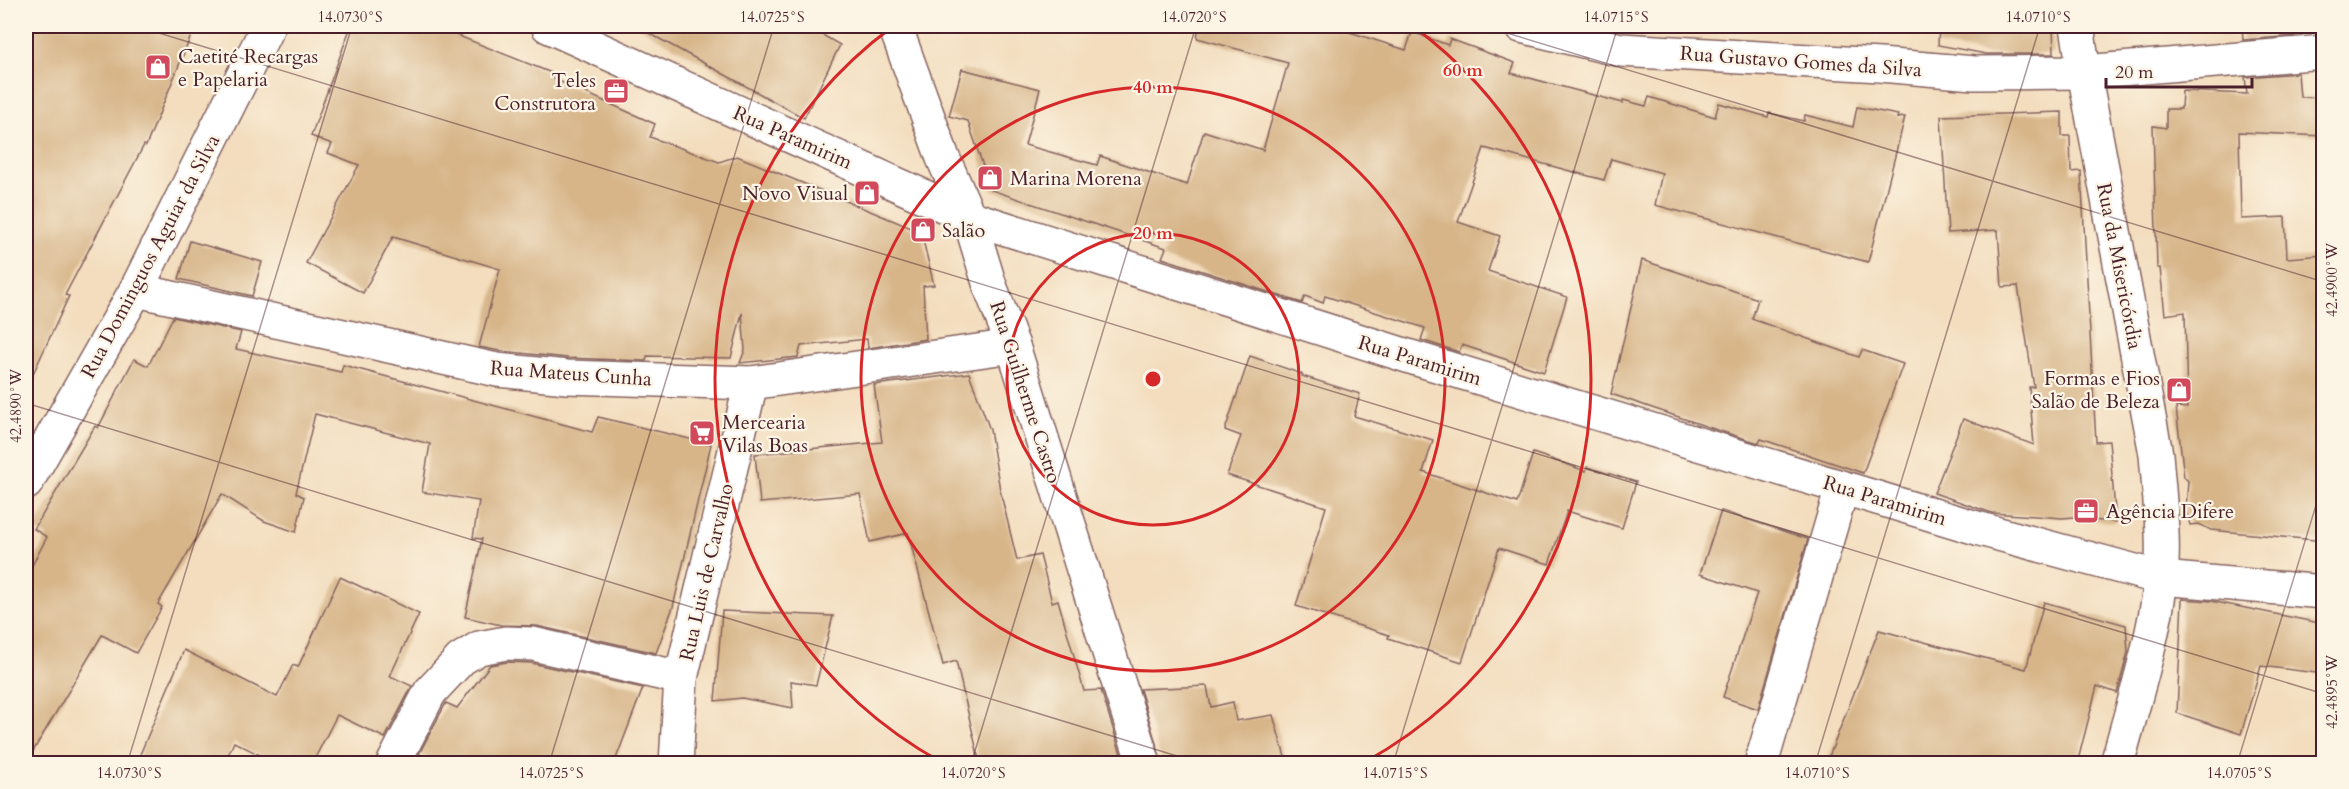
<svg xmlns="http://www.w3.org/2000/svg" width="2349" height="789" font-family="Cardo,serif">
  <style>
    .building { fill: #d7b589 }
    .lines { fill: none; stroke-linecap: round; stroke-linejoin: round }
    .street-casing { stroke: #85625e; stroke-width: 36 }
    .secondary-casing { stroke: #85625e; stroke-width: 36 }
    .street { stroke: #fff; stroke-width: 33 }
    .secondary { stroke: #fff; stroke-width: 33 }
    .ticks { fill: none; stroke: #4a1f2b; stroke-width: 1.5; stroke-opacity: 0.45 }
    .ring { fill: none; stroke: #d62828; stroke-width: 3 }
    .labels { text-anchor: middle; stroke-width: 4.5; stroke-linejoin: round; paint-order: stroke }
    .poi-label { font-size: 20px; fill: #4a1f2b; stroke: #fcf5e5; text-anchor: start }
    .street-label { font-size: 20px; fill: #4a1f2b; stroke: #fcf5e5 }
    .centre { fill: #d62828; stroke: #fcf5e5; stroke-width: 3 }
    .ring-label { font-size: 18px; text-anchor: middle; font-weight: bold; fill: #d62828; stroke: #fcf5e5; stroke-width: 4.5; stroke-linejoin: round; paint-order: stroke }
    .neatline { fill: none; stroke: #4a1f2b; stroke-width: 2 }
    .ticks-label { font-size: 15px; text-anchor: middle; fill: #4a1f2b }
  </style>
  <rect width="100%" height="100%" fill="#fcf5e5"/>
  <filter id="ink" filterUnits="userSpaceOnUse"><feTurbulence type="fractalNoise" baseFrequency=".0167" numOctaves="2"/><feDisplacementMap in="SourceGraphic" scale="12" xChannelSelector="R" yChannelSelector="G"/><feConvolveMatrix kernelMatrix="1 2 1 2 8 2 1 2 1" color-interpolation-filters="sRGB"/></filter>
  <filter id="wash" filterUnits="userSpaceOnUse"><feTurbulence type="fractalNoise" baseFrequency=".008" numOctaves="4" result="noise"/><feDisplacementMap in="SourceGraphic" scale="24" xChannelSelector="R" yChannelSelector="G"/><feGaussianBlur stdDeviation="1.35" result="paint"/><feColorMatrix in="noise" values="0 0 0 0 0 0 0 0 0 0 0 0 0 0 0 0 0 1.4 0 .05"/><feComposite in="paint" operator="in"/></filter>
  <g filter="url(#wash)">
    <rect width="100%" height="100%" fill="#f3ddbe"/>
    <g id="blocks">
      <!-- building -->
      <g class="building">
        <path d="M26,26H195L146,146L144,145L65,295L69,296L26,389Z"/>
        <path d="M351,26H434L554,74L552,78L655,124L650,137L719,162L737,156L921,232L934,285L923,286L926,339L868,348L867,339L801,346L798,357L740,363L745,350L742,313L731,358L647,356L646,361L568,358L500,351L479,347L500,269L393,237L363,293L306,263L359,165L328,153L332,144L311,136Z"/>
        <path d="M636,26H807L840,45L804,118Z"/>
        <path d="M1199,26H1331L1406,50L1412,32L1448,45L1450,39L1515,63L1511,73L1623,103V100L1646,106L1649,97L1715,117L1719,103L1768,117L1769,113L1804,121L1805,115L1853,127L1857,107L1898,115L1897,118L1905,117L1868,262L1655,205L1662,173L1611,159L1604,180L1484,148L1458,222L1500,236L1488,271L1567,297L1544,372L1462,345L1459,352L1421,340L1425,328L1325,296L1323,303L1305,296L1302,303L1162,258L1166,248L991,190L968,121L949,116L962,69L1040,89L1025,145L1097,165L1100,156L1187,185L1204,131L1263,150L1288,63L1197,38Z"/>
        <path d="M1939,26H2053L2054,54H1986L1938,45Z"/>
        <path d="M2242,26H2295V36L2243,40Z"/>
        <path d="M2298,73L2300,97L2324,98V136L2239,132L2241,219L2285,217L2287,258L2324,255V541L2211,530L2199,524L2190,525L2186,510L2188,481L2184,477L2176,407L2187,408L2185,312L2165,315L2160,268H2157L2153,126L2166,128V109H2181L2182,91L2247,94L2245,77Z"/>
        <path d="M2062,112V136H2070L2071,172L2081,171L2096,442L2109,441L2116,522L2076,519L2075,517L2062,518L1992,513L1934,493L1963,419L2034,445L2029,387H2034L2018,286L2002,287L1998,230L1948,233L1941,116Z"/>
        <path d="M190,241L262,262L252,296L179,279Z"/>
        <path d="M1642,260L1758,299L1752,319L1859,357L1862,350L1903,364L1863,473L1761,439L1759,443L1720,431L1611,394Z"/>
        <path d="M173,317L241,332L236,349L341,372L343,365L592,432L598,417L711,444L673,607L656,653L537,626L501,625L465,617L482,539L473,538L479,501L422,492L430,444L315,414L296,493L304,497L296,532L264,521L222,494L158,604L162,607L136,653L102,635L26,763V577L47,537L34,529L95,426L98,428L134,359L148,366Z"/>
        <path d="M1250,356L1302,374V376L1360,394L1354,416L1433,440L1423,472L1517,503L1533,453L1586,471L1587,467L1636,482L1622,528L1567,511L1549,564L1499,548L1462,662L1388,638L1389,635L1296,606L1326,507L1227,475L1241,436L1225,430Z"/>
        <path d="M969,373L990,430L1000,490L1017,560L1040,555L1052,602L1058,600L1084,691L1101,690L1124,764H980L956,661L943,665L908,533L870,542L860,494L760,503L755,454L882,442L874,385Z"/>
        <path d="M1721,511L1808,539L1758,709L1723,697L1757,593L1700,574Z"/>
        <path d="M340,577L419,614L390,676L412,686L385,738L337,715L312,764H278L234,742L224,764H136L184,650L277,697L293,665L298,667Z"/>
        <path d="M2182,599L2211,601L2324,624V674L2261,666L2241,734L2177,713Z"/>
        <path d="M2044,602L2126,625L2128,652L2117,693L2097,686L2077,764H1826L1879,630L2026,669Z"/>
        <path d="M722,611L833,616L816,685L791,681L793,708L742,698L715,701Z"/>
        <path d="M507,662L531,663L643,688L614,764H438L419,754L446,703L457,708L490,665Z"/>
        <path d="M1207,686L1211,707L1233,702L1236,721L1273,715L1287,764H1162L1140,689Z"/>
      </g>
    </g>
  </g>
  <g filter="url(#ink)">
    <use href="#blocks" fill-opacity="0" stroke="#85625e" stroke-width="1.5"/>
    <g class="lines">
      <defs>
        <g id="street">
          <path d="M1521,26L1621,50L1880,65L1974,73L2084,72L2324,52"/>
          <path d="M2077,26L2084,72L2156,454C2159,495 2165,538 2161,579C2154,640 2133,704 2117,764"/>
          <path d="M136,290L497,370L567,377L751,383L1013,346"/>
          <path d="M26,483L136,290L268,26"/>
          <path d="M393,764L430,692L461,659L479,648L506,643L533,644L681,678"/>
          <path d="M676,764L681,678L751,383"/>
          <path d="M1761,764L1842,488"/>
        </g>
        <g id="secondary">
          <path d="M548,26L969,217L1417,359L1980,529L2161,578L2324,592"/>
          <path d="M895,26L943,158L969,217L990,286L1013,346L1144,764"/>
        </g>
      </defs>
      <!-- street casing -->
      <use href="#street" class="street-casing"/>
      <!-- secondary casing -->
      <use href="#secondary" class="secondary-casing"/>
      <!-- street -->
      <use href="#street" class="street"/>
      <!-- secondary -->
      <use href="#secondary" class="secondary"/>
    </g>
  </g>
  <!-- ticks -->
  <path class="ticks" d="M136,26L2324,694M1484,26L2324,282M26,403L1203,764M127,764L352,26M549,764L774,26M971,764L1196,26M1393,764L1618,26M1815,764L2040,26M2237,764L2324,479"/>
  <!-- distance rings -->
  <g class="ring">
    <circle cx="1153" cy="379" r="146"/>
    <circle cx="1153" cy="379" r="292"/>
    <path d="M941 762A438 438 0 0 1 892 27M1414 27A438 438 0 0 1 1365 762"/>
  </g>
  <!-- icons -->
  <defs>
    <symbol id="shop-square" viewBox="-11 -11 22 22"><rect x="-9" y="-9" width="18" height="18" rx="4" fill="#d1495b" stroke="#fcf5e5"/><path d="M-5-2.5h2.3a2.7 3.5 0 0 1 5.4 0H5L5.5 6h-11ZM-1.5-2.5h3a1.5 2.3 0 0 0-3 0Z" fill="#fff"/></symbol>
    <symbol id="office-square" viewBox="-11 -11 22 22"><rect x="-9" y="-9" width="18" height="18" rx="4" fill="#d1495b" stroke="#fcf5e5"/><path d="M-6-3h4V-5.5h4V-3h4V5H-6ZM-1-4.5V-3h2v-1.5ZM-6 0V1H6V0Z" fill="#fff"/></symbol>
    <symbol id="supermarket-square" viewBox="-11 -11 22 22"><rect x="-9" y="-9" width="18" height="18" rx="4" fill="#d1495b" stroke="#fcf5e5"/><path d="M-6-5.5h2.5l.6 2H6L4.5 2H-2.5L-4.4-4H-6ZM-1.5 3.2a1.3 1.3 0 1 0 .1 0ZM3 3.2a1.3 1.3 0 1 0 .1 0Z" fill="#fff"/></symbol>
  </defs>
  <g fill-rule="evenodd">
    <use href="#shop-square" x="143" y="52" width="30" height="30"/>
    <use href="#office-square" x="601" y="76" width="30" height="30"/>
    <use href="#shop-square" x="975" y="163" width="30" height="30"/>
    <use href="#shop-square" x="852" y="178" width="30" height="30"/>
    <use href="#shop-square" x="908" y="215" width="30" height="30"/>
    <use href="#shop-square" x="2164" y="375" width="30" height="30"/>
    <use href="#supermarket-square" x="687" y="418" width="30" height="30"/>
    <use href="#office-square" x="2071" y="496" width="30" height="30"/>
  </g>
  <g class="labels">
    <!-- poi labels -->
    <g class="poi-label">
      <text x="178" y="63">Caetité Recargas<tspan x="178" dy="23">e Papelaria</tspan></text>
      <text x="596" y="87" text-anchor="end">Teles<tspan x="596" dy="23">Construtora</tspan></text>
      <text x="1010" y="185">Marina Morena</text>
      <text x="848" y="200" text-anchor="end">Novo Visual</text>
      <text x="942" y="237">Salão</text>
      <text x="2160" y="385" text-anchor="end">Formas e Fios<tspan x="2160" dy="23">Salão de Beleza</tspan></text>
      <text x="722" y="429">Mercearia<tspan x="722" dy="23">Vilas Boas</tspan></text>
      <text x="2106" y="518">Agência Difere</text>
    </g>
    <!-- street labels -->
    <g class="street-label">
      <text transform="translate(1801 61) rotate(4)" y="7">Rua Gustavo Gomes da Silva</text>
      <text transform="translate(793 137) rotate(24)" y="7">Rua Paramirim</text>
      <text transform="translate(150 256) rotate(-62)" y="7">Rua Dominguos Aguiar da Silva</text>
      <text transform="translate(2120 266) rotate(79)" y="7">Rua da Misericórdia</text>
      <text transform="translate(1420 360) rotate(17)" y="7">Rua Paramirim</text>
      <text transform="translate(571 373) rotate(4)" y="7">Rua Mateus Cunha</text>
      <text transform="translate(1026 392) rotate(72)" y="7">Rua Guilherme Castro</text>
      <text transform="translate(1885 500) rotate(17)" y="7">Rua Paramirim</text>
      <text transform="translate(706 572) rotate(-77)" y="7">Rua Luis de Carvalho</text>
    </g>
  </g>
  <circle cx="1153" cy="379" r="9" class="centre"/>
  <g class="ring-label">
    <text x="1463" y="76">60 m</text>
    <text x="1153" y="93">40 m</text>
    <text x="1153" y="239">20 m</text>
  </g>
  <!-- margin -->
  <rect width="2349" height="789" fill="none" stroke="#fcf5e5" stroke-width="66"/>
  <!-- scale -->
  <path d="M2106 78v9h146v-9" fill="none" stroke="#4a1f2b" stroke-width="3"/>
  <text x="2115" y="78" font-size="18" fill="#4a1f2b" stroke="#fcf5e5" stroke-width="4.5" paint-order="stroke">20 m</text>
  <rect x="33" y="33" width="2283" height="723" class="neatline"/>
  <g class="ticks-label">
    <text x="350" y="22">14.0730°S</text>
    <text x="772" y="22">14.0725°S</text>
    <text x="1194" y="22">14.0720°S</text>
    <text x="1616" y="22">14.0715°S</text>
    <text x="2038" y="22">14.0710°S</text>
    <text transform="translate(2332 280) rotate(-90)" y="5">42.4900°W</text>
    <text transform="translate(16 406) rotate(-90)" y="5">42.4890°W</text>
    <text transform="translate(2332 692) rotate(-90)" y="5">42.4895°W</text>
    <text x="129" y="778">14.0730°S</text>
    <text x="551" y="778">14.0725°S</text>
    <text x="973" y="778">14.0720°S</text>
    <text x="1395" y="778">14.0715°S</text>
    <text x="1817" y="778">14.0710°S</text>
    <text x="2239" y="778">14.0705°S</text>
  </g>
</svg>
